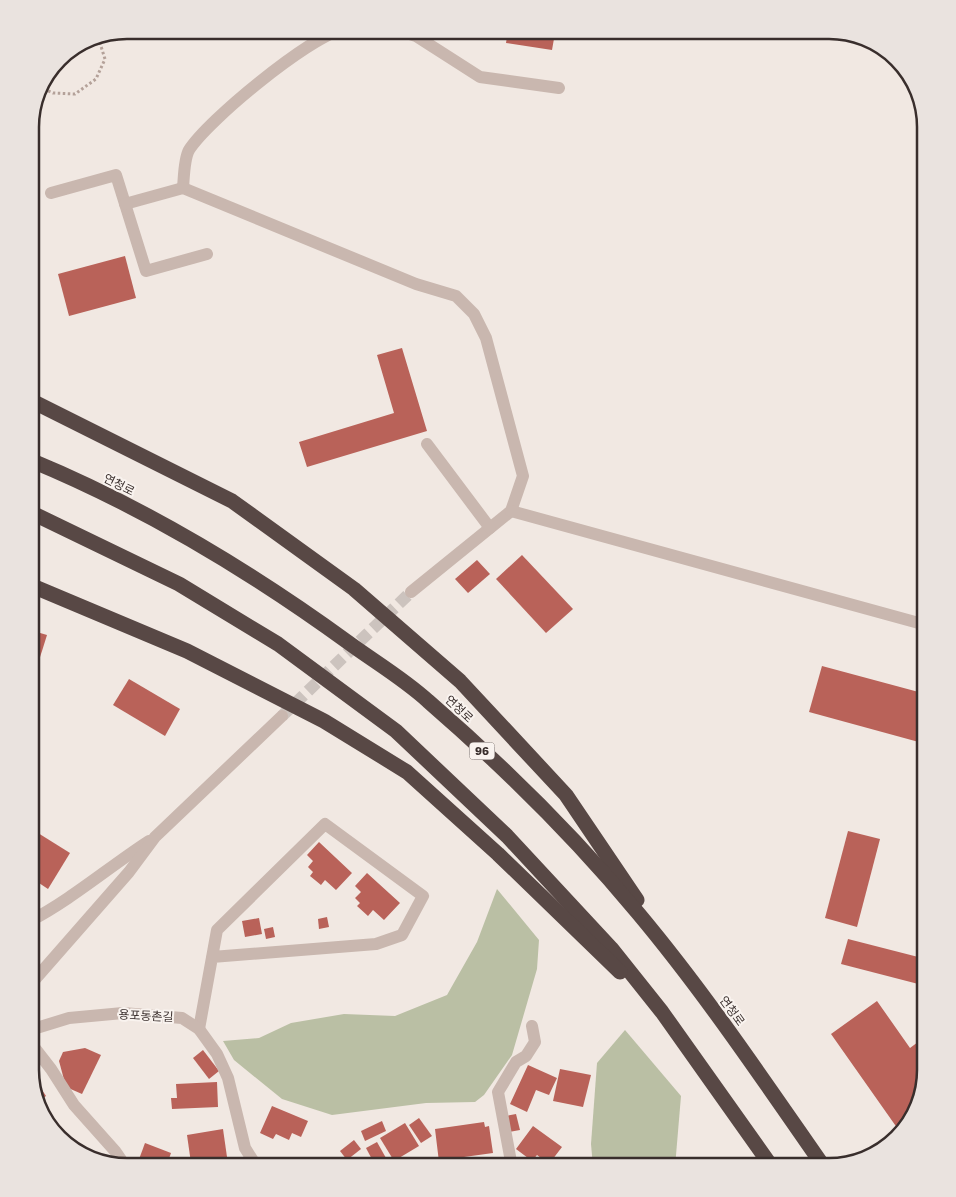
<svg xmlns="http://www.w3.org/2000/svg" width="956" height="1197" font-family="'Golos Text','Noto Sans KR',sans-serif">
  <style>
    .green { fill: #babfa4 }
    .building { fill: #b96259 }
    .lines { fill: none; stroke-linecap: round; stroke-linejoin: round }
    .minor-tunnel { stroke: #ccc3be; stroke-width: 12; stroke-dasharray: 12 6; stroke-linecap: butt }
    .path { stroke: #b4a199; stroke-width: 3; stroke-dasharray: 2.5 2.5; stroke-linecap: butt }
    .minor { stroke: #c9b7af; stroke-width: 12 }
    .highway { stroke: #584845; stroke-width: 15 }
    .labels { text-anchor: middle; stroke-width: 4; stroke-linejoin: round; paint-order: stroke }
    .shield { fill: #f9f3ef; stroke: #736966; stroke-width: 1 }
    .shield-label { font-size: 11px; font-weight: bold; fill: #392e2c }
    .street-label { font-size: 12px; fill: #392e2c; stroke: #f9f3ef }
    .rim { fill: none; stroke: #392e2c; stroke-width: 2.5 }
  </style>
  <rect width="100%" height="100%" fill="#f1e8e2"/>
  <!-- green -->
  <g class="green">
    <path d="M497,889L539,940L537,969L512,1055L484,1095L475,1102L426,1103L332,1115L282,1099L234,1060L223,1041L259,1038L291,1023L344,1014L395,1016L447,995L477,942Z"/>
    <path d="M625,1030L681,1096L675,1167H593L591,1144L597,1063Z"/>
  </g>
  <!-- building -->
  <g class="building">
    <path d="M508,30H550L549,32L555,33L552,50L506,43Z"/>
    <path d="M125,256L136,298L69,316L58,274Z"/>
    <path d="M402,348L427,431L307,467L299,442L394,413L377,355Z"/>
    <path d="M522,555L573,609L546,633L496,579Z"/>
    <path d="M477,560L490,574L468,593L455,579Z"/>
    <path d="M30,630L47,635L36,670L30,676Z"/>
    <path d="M822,666L926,694V744L809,712Z"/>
    <path d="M129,679L180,709L165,736L113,705Z"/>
    <path d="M30,828L70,853L48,889L30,877Z"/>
    <path d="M848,831L880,839L857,927L825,918Z"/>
    <path d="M319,842L352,873L336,890L325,880L321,885L310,876L313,872L308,867L313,861L307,855Z"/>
    <path d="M367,873L400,903L384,920L373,910L368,916L357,906L360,903L355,898L361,892L355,886Z"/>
    <path d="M327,917L329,927L319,929L318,919Z"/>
    <path d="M259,918L262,934L245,937L242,921Z"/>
    <path d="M273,927L275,937L266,939L264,929Z"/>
    <path d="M848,939L926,959V986L841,964Z"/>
    <path d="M877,1001L910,1048L926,1036V1071L913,1118L900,1132L831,1034Z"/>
    <path d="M85,1048L101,1055L82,1094L66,1087L59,1061L63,1052Z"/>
    <path d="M203,1050L219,1071L209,1079L193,1058Z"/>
    <path d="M528,1065L557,1078L549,1095L536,1090L527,1112L510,1104Z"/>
    <path d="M560,1069L591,1075L583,1107L553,1101Z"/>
    <path d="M31,1073L46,1096L39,1101L31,1074Z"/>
    <path d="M217,1082L218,1107L172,1109L171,1098H177L176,1084Z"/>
    <path d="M272,1106L308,1121L301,1137L292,1133L289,1140L276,1134L273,1139L260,1133Z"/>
    <path d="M516,1114L520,1130L509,1132L506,1116Z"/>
    <path d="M419,1118L432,1136L421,1143L409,1125Z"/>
    <path d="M382,1121L386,1131L365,1141L361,1131Z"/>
    <path d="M484,1122L485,1127L489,1126L493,1153L464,1157L465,1164L452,1166L451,1160L439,1162L435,1129Z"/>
    <path d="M405,1123L419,1146L394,1161L380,1138Z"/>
    <path d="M533,1126L562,1147L549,1164L537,1155L532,1161L516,1149Z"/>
    <path d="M223,1129L227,1157L191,1163L187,1135Z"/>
    <path d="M354,1140L361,1149L347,1160L340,1151Z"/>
    <path d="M377,1142L386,1158L375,1165L366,1148Z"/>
    <path d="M145,1143L171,1153L166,1167H150L138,1162Z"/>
    <path d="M421,1163L436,1165V1167H421Z"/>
  </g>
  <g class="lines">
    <!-- minor-tunnel -->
    <path class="minor-tunnel" d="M282,716L411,592"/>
    <!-- path -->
    <path class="path" d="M39,87L53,93L75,94L96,79L105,59L99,40"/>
    <!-- minor -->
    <g class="minor">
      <path d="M398,30L416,36L480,77L559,88"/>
      <path d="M183,188C184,177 184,159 189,150C208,120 307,39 341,30"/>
      <path d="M51,193L116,175L146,271L207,254"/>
      <path d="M125,204L183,188L416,284L456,296L474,314L486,338L523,476L511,511L411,592"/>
      <path d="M427,444L490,528"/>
      <path d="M511,511L926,625"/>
      <path d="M30,921C72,899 109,867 149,841"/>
      <path d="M30,985L129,872L155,837L282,716"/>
      <path d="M199,1029L217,930L325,824L423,896L402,935L376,944L212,957"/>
      <path d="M30,1030L69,1018L123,1013L182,1018L199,1029L217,1054L228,1078L245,1148L257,1167"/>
      <path d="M30,1042L51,1069L74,1105L115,1151L126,1167"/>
      <path d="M512,1167L498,1092L516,1062L526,1056L535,1042L532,1026"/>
    </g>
    <!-- highway -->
    <g class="highway">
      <path d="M30,400L232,501L354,589L460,681L566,795L637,900"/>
      <path d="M30,460C144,507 250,571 349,643C375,662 404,679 428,701C503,766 575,837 638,913C705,993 764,1081 824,1167"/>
      <path d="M30,512L179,584L278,644L396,731L507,836L611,948L662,1012L772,1167"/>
      <path d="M30,585L187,651L324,721L407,772L498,854L620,972"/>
    </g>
  </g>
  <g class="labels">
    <!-- shield labels -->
    <rect class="shield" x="469.5" y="742.5" width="25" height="17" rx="4"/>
    <g class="shield-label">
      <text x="482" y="755">96</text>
    </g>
    <!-- street labels -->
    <g class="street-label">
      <text transform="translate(119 485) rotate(27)" y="4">연청로</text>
      <text transform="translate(459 709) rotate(43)" y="4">연청로</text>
      <text transform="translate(732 1011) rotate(54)" y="4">연청로</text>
      <text transform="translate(146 1016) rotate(3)" y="4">용포동촌길</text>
    </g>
  </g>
  <!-- crop -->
  <path d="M0 0H956V1197H0ZM127 39H829A88 88 0 0 1 917 127V1070A88 88 0 0 1 829 1158H127A88 88 0 0 1 39 1070V127A88 88 0 0 1 127 39Z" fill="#eae3df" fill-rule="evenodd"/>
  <path class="rim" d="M127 39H829A88 88 0 0 1 917 127V1070A88 88 0 0 1 829 1158H127A88 88 0 0 1 39 1070V127A88 88 0 0 1 127 39Z"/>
</svg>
